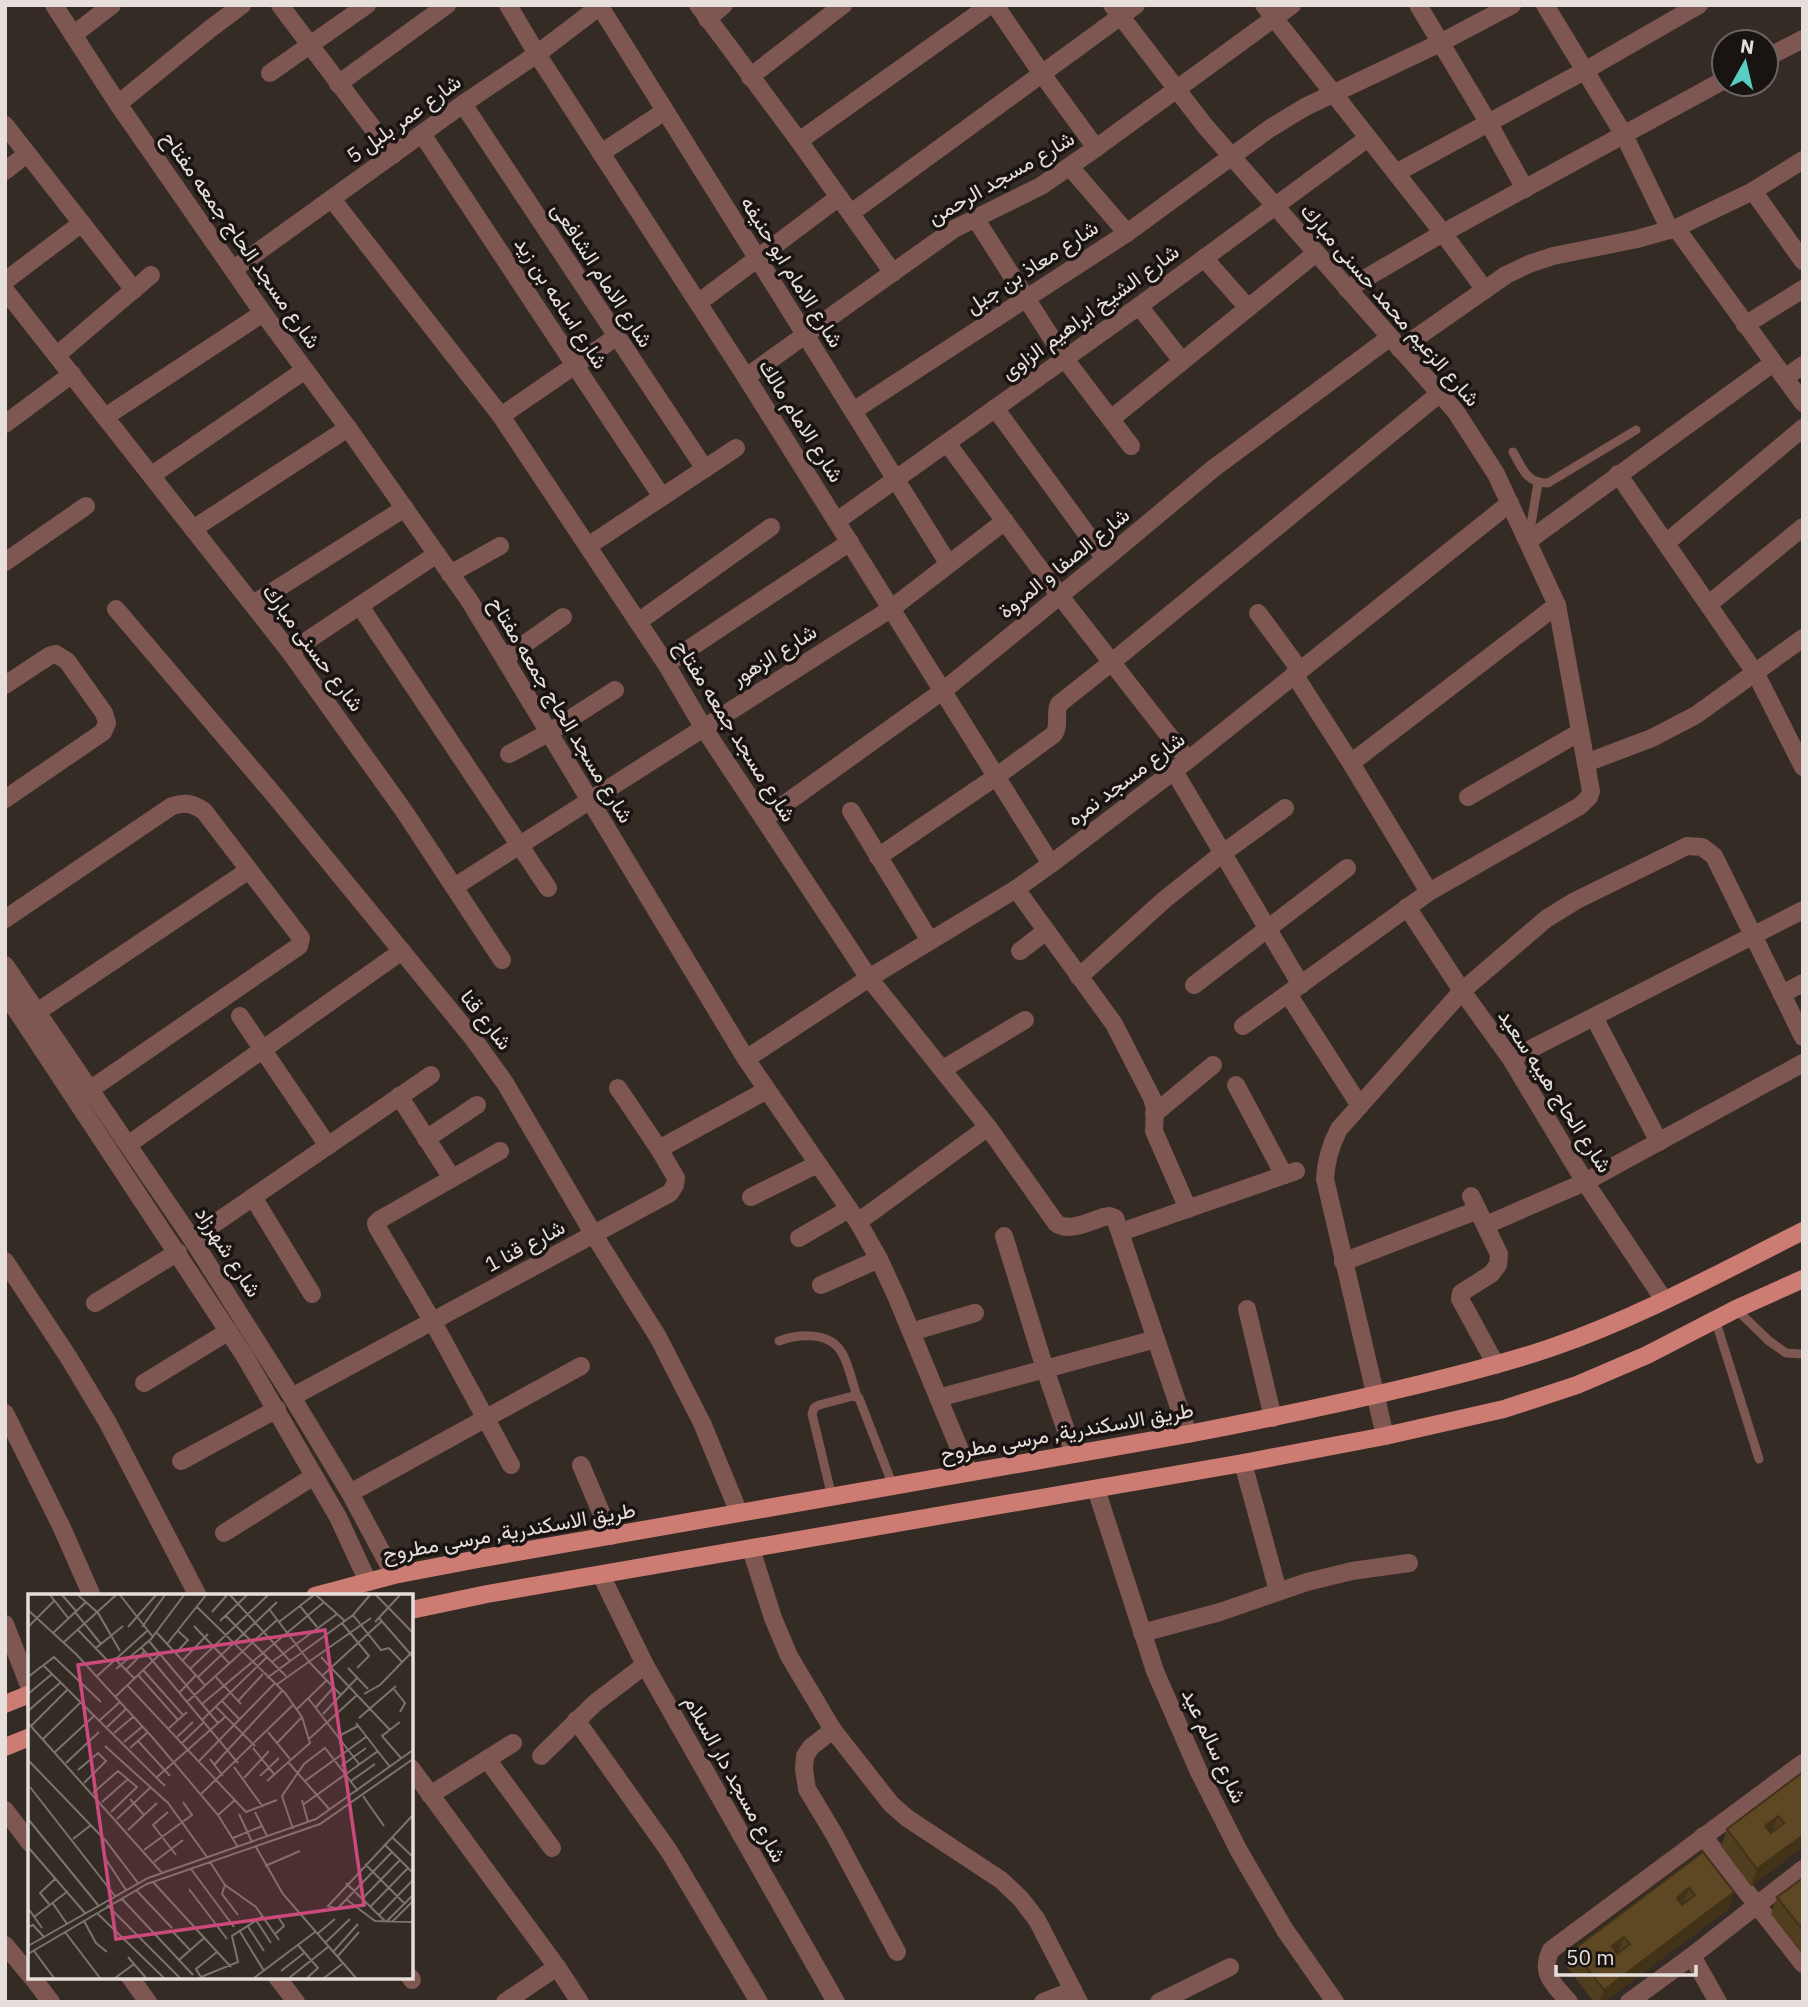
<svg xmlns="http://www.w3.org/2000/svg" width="1808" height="2007" font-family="'IBM Plex Sans',Vazirmatn,sans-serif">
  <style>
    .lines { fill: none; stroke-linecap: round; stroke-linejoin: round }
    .lane { stroke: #7e5652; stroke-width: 9 }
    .street { stroke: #7e5652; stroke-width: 18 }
    .primary { stroke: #cd7c74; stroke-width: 18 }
    .wall { fill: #513e1e }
    .shaded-wall { fill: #423218 }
    .building { fill: #5e4823; stroke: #423218; stroke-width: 2; fill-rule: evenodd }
    .labels { text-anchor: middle; stroke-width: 7; stroke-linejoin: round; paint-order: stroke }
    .street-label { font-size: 21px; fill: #e6dfdb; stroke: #191412 }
    .inset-road { fill: none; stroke: #7c736e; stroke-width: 2 }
    .view { fill: #cb4a7b; fill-opacity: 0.15; stroke: #cb4a7b; stroke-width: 3.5 }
    .inset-edge { fill: none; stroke: #e6dfdb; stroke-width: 3.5 }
  </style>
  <rect width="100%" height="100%" fill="#352b25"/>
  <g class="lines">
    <!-- lane -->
    <g class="lane">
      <path d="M1513,452C1523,469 1526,483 1548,483L1636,430"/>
      <path d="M1529,536L1538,483"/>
      <path d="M1736,1309L1769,1341L1786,1353L1803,1354"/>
      <path d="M1715,1319L1759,1459"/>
      <path d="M779,1341C798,1334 830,1331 842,1353C849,1365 852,1382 857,1396"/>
      <path d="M832,1497L812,1414L814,1408L819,1405L853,1396L859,1398L893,1486"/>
    </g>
    <!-- street -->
    <g class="street">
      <path d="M54,5L118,104L263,313L348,428L469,600L746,1059L858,1222L879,1259L897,1298L969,1472"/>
      <path d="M280,5L393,155"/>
      <path d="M508,5L537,54L746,377L1051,864"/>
      <path d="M599,5L948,563"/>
      <path d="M698,5L799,141L893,273"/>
      <path d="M995,5L1042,74L1096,148"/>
      <path d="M1112,5L1205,126L1456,412L1496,474L1557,605L1591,791L1589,797L1580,806L1429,892L1243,1026"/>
      <path d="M1264,5L1443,233L1485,290"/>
      <path d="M1418,5L1488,122L1525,189"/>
      <path d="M1545,5L1624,135L1670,230"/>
      <path d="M707,19L724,5"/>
      <path d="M73,35L112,5"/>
      <path d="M1766,58L1803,39"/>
      <path d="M270,73L367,5"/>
      <path d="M750,77L843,5"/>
      <path d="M338,84L447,5"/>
      <path d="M118,104L210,29L242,5"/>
      <path d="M463,104L705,469"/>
      <path d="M5,125L134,290"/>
      <path d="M422,134L662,497"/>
      <path d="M799,141L990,5"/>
      <path d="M601,153L665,111"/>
      <path d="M1070,167L1127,233"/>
      <path d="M5,171L27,154"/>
      <path d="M1396,173L1586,70L1699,5"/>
      <path d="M1753,191L1803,261"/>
      <path d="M332,199L501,416L666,664L703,727L869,978L988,1127L1056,1223C1069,1233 1090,1221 1104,1217L1110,1216L1115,1218L1188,1434"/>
      <path d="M851,213L1136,5"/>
      <path d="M975,218L1065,359L1131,446"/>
      <path d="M1676,228L1803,403"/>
      <path d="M1204,258L1248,308"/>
      <path d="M234,269L463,104L537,54L600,6"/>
      <path d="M5,281L82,223"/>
      <path d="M1347,289L1443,233L1724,80"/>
      <path d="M5,290L290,652L404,811L502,960"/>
      <path d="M698,303L839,197"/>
      <path d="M1139,306L1182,361"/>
      <path d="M1745,325L1803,289"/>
      <path d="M1400,349L1506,275L1529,264L1553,256L1637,239L1676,228L1753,191L1803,160"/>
      <path d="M57,355L151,275"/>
      <path d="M746,377L954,229L1041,186L1096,148L1292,5"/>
      <path d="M1786,377L1803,365"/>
      <path d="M995,408L1105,559"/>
      <path d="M853,411L1127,233L1269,129L1305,107L1440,43L1512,5"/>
      <path d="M501,416L616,337"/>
      <path d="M105,417L263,313"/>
      <path d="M1111,419L1316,253"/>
      <path d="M5,424L72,374"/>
      <path d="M947,443L1060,596L1188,760"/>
      <path d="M1618,474L1756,674L1803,767"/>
      <path d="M152,475L305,370"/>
      <path d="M837,521L1139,306L1368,138"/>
      <path d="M193,529L348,428"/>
      <path d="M1528,541L1773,363"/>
      <path d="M1666,543L1803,428"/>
      <path d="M588,546L736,448"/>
      <path d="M5,562L86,506"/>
      <path d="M450,574L500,546"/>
      <path d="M253,604L405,508"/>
      <path d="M1709,604L1803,527"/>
      <path d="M360,606L548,888"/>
      <path d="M116,609L275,796L472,1037L505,1083L594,1235L658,1337L702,1423L739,1513"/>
      <path d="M1258,613L1300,670"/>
      <path d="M638,622L771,527"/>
      <path d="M290,652L437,554"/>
      <path d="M505,658L563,617"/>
      <path d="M666,664L850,542"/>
      <path d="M1294,674L1351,763L1429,892"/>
      <path d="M5,685L49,656L56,654L67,661L104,713L107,723L103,732L5,799"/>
      <path d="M509,754L548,733L615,690"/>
      <path d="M1351,763L1557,605"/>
      <path d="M1586,763L1652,738L1696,715L1803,638"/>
      <path d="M1174,771L1301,985"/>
      <path d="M1468,797L1580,732"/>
      <path d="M851,811L930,941"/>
      <path d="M764,819L944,690L1105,559L1214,468L1389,338"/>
      <path d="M878,857L997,776L1053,735C1061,726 1054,715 1059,704L1112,662L1439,394"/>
      <path d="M454,887L892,608L1005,521"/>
      <path d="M1016,889L1114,1024L1152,1098L1155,1109L1154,1131L1188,1209"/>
      <path d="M1407,907L1462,991L1511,1059L1585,1182L1664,1300"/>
      <path d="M5,919L172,806C185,802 192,803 204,811L301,938L299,946L91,1089"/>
      <path d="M1020,951L1046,931"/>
      <path d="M5,965L192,1239L292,1397L350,1493L394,1575"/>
      <path d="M1079,977L1164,900L1223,853L1285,808"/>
      <path d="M1194,985L1347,868"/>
      <path d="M5,993L244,1355L338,1517L368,1582"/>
      <path d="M1288,994L1360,1106"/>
      <path d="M1782,994L1803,983"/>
      <path d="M37,1012L249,870"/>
      <path d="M240,1016L328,1146"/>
      <path d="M1594,1017L1659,1142"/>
      <path d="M746,1059L869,978L1016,889L1051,864L1188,760L1510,503"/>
      <path d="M1511,1059L1803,910"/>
      <path d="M943,1069L1025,1020"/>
      <path d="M1236,1085L1284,1175"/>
      <path d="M399,1096L452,1178"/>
      <path d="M1154,1114L1213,1065"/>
      <path d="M426,1139L477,1105"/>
      <path d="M129,1144L402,951"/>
      <path d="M659,1149L767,1090"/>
      <path d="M500,1151L379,1220L376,1223L377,1227L433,1322L511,1465"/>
      <path d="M1471,1196L1499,1254L1498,1265L1491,1274L1461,1293L1460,1299L1496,1365"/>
      <path d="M253,1197L312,1294"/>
      <path d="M751,1197L818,1164"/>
      <path d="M858,1222L988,1127"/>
      <path d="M1486,1225L1585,1182L1803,1063"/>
      <path d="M1121,1232L1296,1171"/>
      <path d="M1004,1236L1045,1369L1074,1454"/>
      <path d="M799,1238L849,1209"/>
      <path d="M192,1239L431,1075"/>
      <path d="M5,1261L69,1358L108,1423L198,1596"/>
      <path d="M1343,1262L1478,1210"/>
      <path d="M821,1285L879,1259"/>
      <path d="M95,1303L178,1252"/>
      <path d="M1247,1309L1273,1418"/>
      <path d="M911,1332L975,1313"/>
      <path d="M144,1383L229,1331"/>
      <path d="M292,1397L670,1193L675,1185L676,1178L659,1149L618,1088"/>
      <path d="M938,1398L1156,1339"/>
      <path d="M5,1413L62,1528L92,1596"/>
      <path d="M1385,1436L1325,1179C1326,1160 1330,1146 1339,1129L1462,991L1546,919L1575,901L1687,846L1702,847L1714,856L1803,1037"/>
      <path d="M181,1461L277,1409"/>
      <path d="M1243,1463L1278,1591"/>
      <path d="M581,1465L611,1536"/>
      <path d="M1096,1489L1155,1671L1198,1770L1239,1851L1285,1930L1335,2002"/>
      <path d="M350,1493L581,1366"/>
      <path d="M224,1533L314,1476"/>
      <path d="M751,1549L773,1618L789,1656L833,1730L891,1804L907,1818L1001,1880L1021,1899L1037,1920L1079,2002"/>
      <path d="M601,1575L645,1665L836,2002"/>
      <path d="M5,1624L30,1688"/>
      <path d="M1142,1633L1220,1612L1307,1582L1352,1571L1409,1563"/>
      <path d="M576,1720L669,1851L759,2002"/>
      <path d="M833,1730L811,1747L805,1756L804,1769L807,1789L834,1834L897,1952"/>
      <path d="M541,1756L595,1703L645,1665"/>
      <path d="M487,1759L552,1848"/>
      <path d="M411,1768L557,1967L580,2002"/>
      <path d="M430,1795L513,1743"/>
      <path d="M5,1810L30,1843"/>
      <path d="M1703,1836L1803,1964"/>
      <path d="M5,1945L30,1975"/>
      <path d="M1692,1956L1718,2002"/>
      <path d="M32,1977L51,2002"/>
      <path d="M130,1977L148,2002"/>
      <path d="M277,1977L296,2002"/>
      <path d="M410,1977L412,1980"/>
      <path d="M505,2002L557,1967"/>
      <path d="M1043,2002L1073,1990"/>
      <path d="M1159,2002L1230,1967"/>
      <path d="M1569,2002C1554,1984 1539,1974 1551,1950L1803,1763"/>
      <path d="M1629,2002L1692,1956L1803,1869"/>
    </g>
    <!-- primary -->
    <g class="primary">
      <path d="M315,1596L394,1575L478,1559L1188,1434C1266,1419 1343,1403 1421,1384C1465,1373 1510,1362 1553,1347C1640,1317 1721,1272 1803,1231"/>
      <path d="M411,1610L487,1594L1243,1463L1385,1436L1504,1409L1577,1385L1647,1355L1736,1309L1803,1279"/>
      <path d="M5,1704L30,1694"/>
      <path d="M5,1747L30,1737"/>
    </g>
  </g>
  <!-- wall -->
  <g class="wall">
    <path d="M1803,1772V1847L1751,1886L1721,1846L1727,1829Z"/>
    <path d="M1703,1852L1734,1892L1728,1909L1604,2002H1594L1567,1967L1573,1950Z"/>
    <path d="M1803,1878V1953L1802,1954L1771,1914L1777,1897Z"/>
  </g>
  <!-- shaded-wall -->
  <g class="shaded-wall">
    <path d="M1778,1816L1772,1833L1759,1842L1765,1826Z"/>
    <path d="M1803,1835V1847L1751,1886L1757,1869Z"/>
    <path d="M1689,1888L1683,1904L1677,1898Z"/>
    <path d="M1734,1892L1728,1909L1604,2002H1599L1604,1990Z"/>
    <path d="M1624,1937L1618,1953L1606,1963L1612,1946Z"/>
  </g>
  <!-- building -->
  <g class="building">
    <path d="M1803,1772V1835L1757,1869L1727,1829ZM1778,1816L1784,1823L1771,1833L1765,1826Z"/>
    <path d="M1703,1852L1734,1892L1604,1990L1573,1950ZM1689,1888L1695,1895L1682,1905L1677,1898ZM1624,1937L1630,1944L1617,1954L1612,1946Z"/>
    <path d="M1803,1878V1930L1777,1897Z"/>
  </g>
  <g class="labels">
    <!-- street labels -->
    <g class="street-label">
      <text transform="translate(404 119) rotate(-36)" y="7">شارع عمر بلبل 5</text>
      <text transform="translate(1001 178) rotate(-30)" y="7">شارع مسجد الرحمن</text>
      <text transform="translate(241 240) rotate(55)" y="7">شارع مسجد الحاج جمعه مفتاح</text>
      <text transform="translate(1032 267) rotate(-33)" y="7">شارع معاذ بن جبل</text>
      <text transform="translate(792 272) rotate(58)" y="7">شارع الامام ابو حنيفه</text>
      <text transform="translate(602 275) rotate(57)" y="7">شارع الامام الشافعى</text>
      <text transform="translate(561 303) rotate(57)" y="7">شارع اسامه بن زيد</text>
      <text transform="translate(1390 305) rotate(49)" y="7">شارع الزعيم محمد حسنى مبارك</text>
      <text transform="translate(1090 312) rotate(-36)" y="7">شارع الشيخ ابراهيم الزاوى</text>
      <text transform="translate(801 421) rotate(58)" y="7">شارع الامام مالك</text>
      <text transform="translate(1064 563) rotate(-39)" y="7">شارع الصفا و المروة</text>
      <text transform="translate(313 648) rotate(53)" y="7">شارع حسنى مبارك</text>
      <text transform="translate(774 655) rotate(-32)" y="7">شارع الزهور</text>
      <text transform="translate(561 710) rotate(59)" y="7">شارع مسجد الحاج جمعه مفتاح</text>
      <text transform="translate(735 731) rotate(58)" y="7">شارع مسجد جمعه مفتاح</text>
      <text transform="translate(1126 779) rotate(-37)" y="7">شارع مسجد نمره</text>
      <text transform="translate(486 1020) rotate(52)" y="7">شارع قنا</text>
      <text transform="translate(1555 1091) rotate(57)" y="7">شارع الحاج هيبه سعيد</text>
      <text transform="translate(525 1246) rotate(-28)" y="7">شارع قنا 1</text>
      <text transform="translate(228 1252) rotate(57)" y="7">شارع شهرزاد</text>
      <text transform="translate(1067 1432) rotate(-10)" y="7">طريق الاسكندرية, مرسى مطروح</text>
      <text transform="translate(509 1532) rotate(-10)" y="7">طريق الاسكندرية, مرسى مطروح</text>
      <text transform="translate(1214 1746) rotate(65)" y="7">شارع سالم عيد</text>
      <text transform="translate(735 1779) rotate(61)" y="7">شارع مسجد دار السلام</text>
    </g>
  </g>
  <!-- overview -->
  <g transform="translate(28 1594)">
    <rect width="385" height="385" fill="#352b25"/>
    <path class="inset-road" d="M22,1L41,25M34,1L48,17M50,1L70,19L92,57M92,1L125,43M202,1L262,67M288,1L317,27M348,1L385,39M272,12L289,33M169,13L257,99L274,123L282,149L239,187M241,15L283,70M0,16L48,60L125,144L190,221L210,253M47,18L73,50M184,18L199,1M325,21L353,56L361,54L374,68M198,22L258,82M351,24L385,63M192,27L219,1M251,28L286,1M347,28L372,1M314,29L341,62L329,74M166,32L202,70M0,33L26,7M100,33L128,1M114,33L137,1M49,35L81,68M25,39L58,8M129,39L177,91M121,47L190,129M35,49L88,1M139,50L178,1M113,53L210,169M68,54L95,32M147,60L160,46L150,37M293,63L362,136M86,64L106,84M154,67L180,40M244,68L309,20M283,70L313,101M15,71L137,192M320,74L340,95M88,75L123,45L156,1M162,75L240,1M98,76L116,58M115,76L155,121M110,81L150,126M295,81L354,27M187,82L213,110M0,83L26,63L73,108M68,83L119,37M170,83L249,8M239,84L325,21L342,1M99,91L218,218L249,206M248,91L343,24M365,94L377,109L372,118M151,99L168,81M0,100L24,80M336,100L352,91L385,57M87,103L132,60M280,104L331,170M194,107L212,126M210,107L235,80M159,108L249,26M174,110L296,8M188,113L227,152M288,113L306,93M269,115L299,86M0,117L33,88M295,120L329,84M331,124L368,92M72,126L92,108M174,126L239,63M372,128L354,142L373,164M0,129L134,279M328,129L362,173M3,132L40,95M79,133L98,115M141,134L159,118M240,138L262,165M86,139L105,123M311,142L330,132M149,143L165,128M15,145L53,108M281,145L329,101M110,147L142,182M96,148L115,132M154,149L176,128M249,149L274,123M77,152L140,209L179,263M102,154L120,138M225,154L246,180M27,158L67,121M182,165L195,182M0,166L78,247L110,289M170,168L246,90M260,168L302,216M38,169L71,138M186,171L254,97M313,172L338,154M206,173L235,213M50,176L70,159L78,167L56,189M232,182L251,164M129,183L197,123M216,184L241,157M277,187L338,143M323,187L347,170M2,193L87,302M65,199L90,177L109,193L83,218M172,201L266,110M335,202L356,232M102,205L116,221M274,206L280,228M74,208L100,185M276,210L350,157M140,218L125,231L148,261M227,218L239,242M211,220L224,248M190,221L207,206M0,225L70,311M89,225L123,193M265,235L254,202L276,170L297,154L330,197M100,236L129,209M364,243L385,263M205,244L234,232M45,245L63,231M356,250L385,279M0,253L57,319M228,253L255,300L328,384M116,256L164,221L155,208M364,258L309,315L300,312L385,221M77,264L98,296M126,268L155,246M182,268L197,291L228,313L251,346M337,270L377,310M237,272L272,257M163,275L206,333M125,288L203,373M318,289L358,328L385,301M197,291L194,300L210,321M161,295L199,345M108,296L144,334M94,305L165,381M334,305L372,266M319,306L347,327L385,328M24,308L39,330M21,310L12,299L28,284M79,311L152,384M342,313L380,274M0,314L14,334M69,319L136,384M351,321L385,286M6,323L40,297M228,326L243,349M56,327L68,349L79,358M364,328L385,307M219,331L236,357M0,333L5,331L16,343M211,336L236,377M37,338L72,384M145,338L162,356M247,340L256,332L249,321M289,340L307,325M297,349L322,325M270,351L290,374L279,384M0,352L120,284L288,225L385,156M6,357L26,384M189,358L168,375L173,383L210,368L204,342L235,322M305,358L330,330M0,360L119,290L292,230L385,165M100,363L118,384M309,363L331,338M151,366L176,344M253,377L276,359M87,384L106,370M226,384L287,338M261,384L300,353M296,384L314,370"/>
    <path class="view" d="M297,36L336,311L88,345L50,71Z"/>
    <rect width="385" height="385" class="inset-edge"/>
  </g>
  <!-- border -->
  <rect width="1808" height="2007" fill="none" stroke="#e6dfdb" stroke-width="14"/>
  <!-- north arrow -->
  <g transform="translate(1745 63) rotate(8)"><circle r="33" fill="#191412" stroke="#6b6562" stroke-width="2"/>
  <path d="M0-5L12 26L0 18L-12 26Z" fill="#58cec0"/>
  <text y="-10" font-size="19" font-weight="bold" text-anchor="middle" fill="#e6dfdb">N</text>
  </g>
  <!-- scale -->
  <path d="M1556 1965v10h140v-10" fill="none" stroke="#e6dfdb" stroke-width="3.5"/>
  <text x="1566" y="1965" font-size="21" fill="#e6dfdb" stroke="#191412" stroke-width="5" paint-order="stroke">50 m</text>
</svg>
